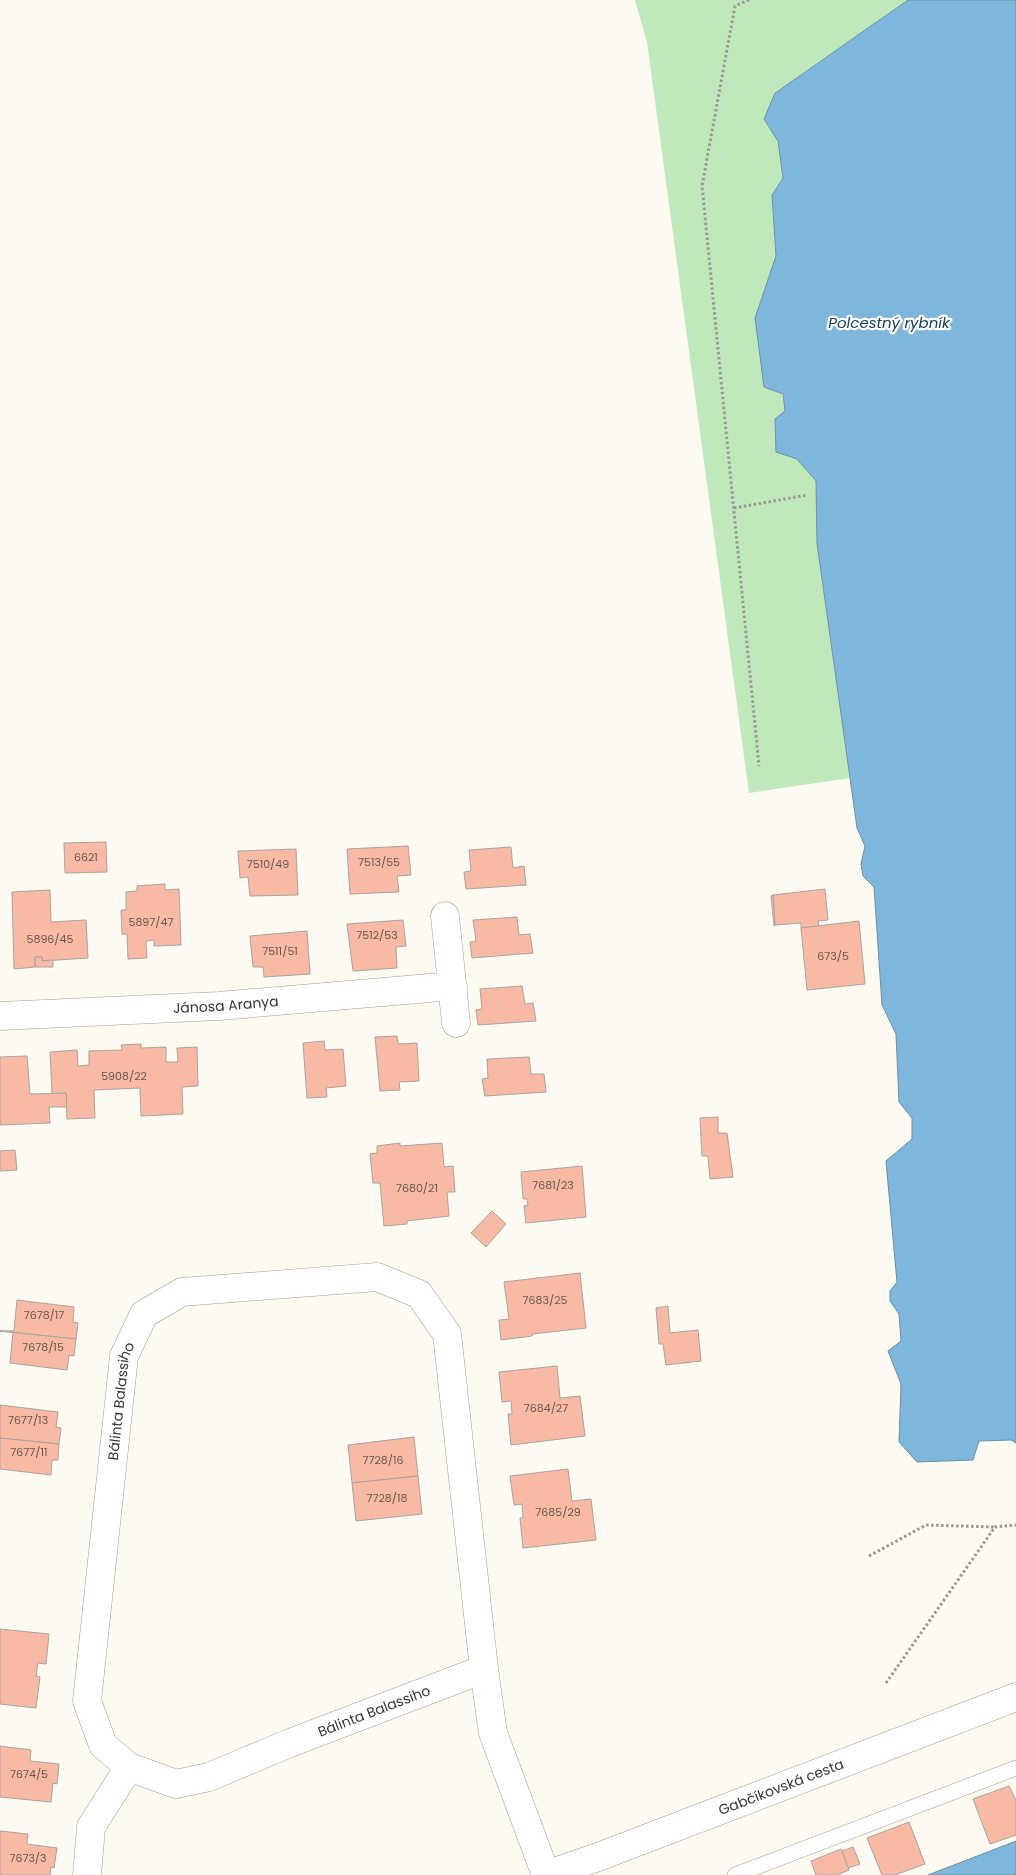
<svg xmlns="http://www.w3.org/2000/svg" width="1016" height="1875" font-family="Poppins,sans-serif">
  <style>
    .green { fill: #c0e9bb }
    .water { fill: #7eb7db; stroke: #6991a9 }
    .building { fill: #f8b9a5; stroke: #aba29f }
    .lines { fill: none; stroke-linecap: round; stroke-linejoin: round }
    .lane-casing { stroke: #9e9c94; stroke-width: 16 }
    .street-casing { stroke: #9e9c94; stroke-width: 29 }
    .secondary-casing { stroke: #9e9c94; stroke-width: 29 }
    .path { stroke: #9b9993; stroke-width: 3; stroke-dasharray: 2.5 2.5; stroke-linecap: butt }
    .lane { stroke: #fff; stroke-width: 15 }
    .street { stroke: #fff; stroke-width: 28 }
    .secondary { stroke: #fff; stroke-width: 28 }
    .labels { text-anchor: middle; stroke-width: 4.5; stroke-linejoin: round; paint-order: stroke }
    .number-label { font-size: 11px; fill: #685850 }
    .street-label { font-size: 14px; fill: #383734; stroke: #fff }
    .water-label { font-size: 15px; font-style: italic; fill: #13415a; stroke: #fff }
  </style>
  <rect width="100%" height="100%" fill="#fcfaf1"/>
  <!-- green -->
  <path class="green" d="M635,0H908L775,92L764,119L778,141L783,178L772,195L776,256L755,318L764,387L782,394L785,411L776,452L797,459L816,481L817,543L850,778L749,793L647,42Z"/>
  <!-- water -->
  <g class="water">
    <path d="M908,0H1016V1443L1011,1440L979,1441L973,1460L917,1462L899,1442L901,1384L888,1351L901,1341L899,1314L890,1301V1291L897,1282L886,1161L912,1139V1118L899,1102L896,1034L882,1005L874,887L863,876L861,864L865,846L857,828L817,543L816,481L797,459L776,452L775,419L785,411L783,394L764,387L755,318L776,256L772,195L783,178L778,141L764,119L775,93Z"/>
    <path d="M1016,1841V1875H928Z"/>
  </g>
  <!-- building -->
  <g class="building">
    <path d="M106,842L107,872L65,873L64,843Z"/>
    <path d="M408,846L411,875L397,876L399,892L350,894L347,849Z"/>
    <path d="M511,847L513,868L524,866L526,885L466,889L464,872L471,871L469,850Z"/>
    <path d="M296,849L298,895L250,896L248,877L240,878L238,851Z"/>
    <path d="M165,884V890L179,889L181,945L154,946V940L146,941L147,958L128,959L127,934H122L121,910H126V892L137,891V886Z"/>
    <path d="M825,889L828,920L818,921L819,926L801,928V923L775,925L773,895Z"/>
    <path d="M50,890L51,922L86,920L88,958L42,961V957H35V967L14,969L12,892Z"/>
    <path d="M773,895L775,925L774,926L771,896Z"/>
    <path d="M517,917L519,935L530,934L533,953L472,958L470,942L476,941L473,920Z"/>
    <path d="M403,920L406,946L396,947L397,968L353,971L347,924Z"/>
    <path d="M859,921L865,984L807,990L801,928Z"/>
    <path d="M307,931L310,974L264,977L263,967H253L250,936Z"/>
    <path d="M35,957H42V961L53,960V967H35Z"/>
    <path d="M522,986L525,1004L533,1003L536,1021L478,1025L476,1010L482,1009L480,989Z"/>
    <path d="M397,1036L398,1044L417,1043L419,1081L399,1082L400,1090L380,1091L375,1037Z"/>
    <path d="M324,1041L325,1050L343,1049L346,1086L326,1088L327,1097L307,1098L303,1043Z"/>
    <path d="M141,1044V1048L166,1047V1062H178L177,1048L197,1047L198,1086L182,1087L183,1114L141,1116L140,1088L94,1090L95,1118L67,1119L66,1093L52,1094L50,1052L77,1050L78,1066L89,1065V1051L122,1050L121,1045Z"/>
    <path d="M27,1056L30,1094L66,1093L67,1107H49L50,1123L0,1125V1057Z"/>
    <path d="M529,1057L531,1074H544L546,1092L485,1096L482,1079L488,1078L487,1059Z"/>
    <path d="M718,1117V1133H727L733,1177L710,1179L708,1156H702L700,1118Z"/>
    <path d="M400,1143V1146L442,1143L444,1167L453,1166L455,1192H447L449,1216L407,1221V1224L384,1226L380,1183H373L370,1154L377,1153V1146Z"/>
    <path d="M15,1150L17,1170L0,1171V1151Z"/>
    <path d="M582,1166L586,1217L526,1223L524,1206L528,1205L527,1199H523L521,1172Z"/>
    <path d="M492,1211L506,1224L486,1247L471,1233Z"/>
    <path d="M580,1273L586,1328L532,1334V1336L501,1340L499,1320L509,1319L504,1282Z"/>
    <path d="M17,1300L74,1307L73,1322L78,1323L76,1339L0,1331H14Z"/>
    <path d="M668,1306L670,1333L698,1330L701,1361L666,1365L663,1344H659L656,1308Z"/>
    <path d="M0,1331L76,1339L74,1356L69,1355L67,1370L10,1363L13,1332Z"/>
    <path d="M557,1366L560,1398L580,1396L585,1436L511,1445L508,1414H512L511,1401L502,1402L499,1372Z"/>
    <path d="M0,1405L58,1412L56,1427L61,1428L59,1444L0,1438Z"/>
    <path d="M414,1437L418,1476L352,1483L348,1445Z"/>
    <path d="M0,1438L59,1444L58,1460H52L51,1475L0,1469Z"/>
    <path d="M568,1469L572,1501L591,1499L596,1540L523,1548L520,1518H523L522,1504L514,1505L510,1476Z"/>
    <path d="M418,1476L422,1514L356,1521L352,1483Z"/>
    <path d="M0,1629L49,1634L46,1664L38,1663L36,1676L40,1677L36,1708L0,1704Z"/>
    <path d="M0,1746L31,1750L30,1761L59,1764L57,1784L53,1783L51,1802L0,1797Z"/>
    <path d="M1009,1786L1016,1800V1835L990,1844L973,1799Z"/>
    <path d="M909,1822L925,1864L895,1875H882L867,1838Z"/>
    <path d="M0,1831L28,1834L27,1844L57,1848L54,1868L51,1867L50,1875H0Z"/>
    <path d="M853,1847L860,1864L848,1868L842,1851Z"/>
    <path d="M841,1849L849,1870L837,1875H816L811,1861Z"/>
  </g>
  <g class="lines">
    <defs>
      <path id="lane" d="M735,1875L1016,1768"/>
      <g id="street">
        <path d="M445,916L456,1023"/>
        <path id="s1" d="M0,1016L219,1006L453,986"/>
        <path id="s2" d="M484,1669L290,1743L209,1777L176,1784L129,1767L103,1745L87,1701L124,1356L144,1314L182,1292L377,1277L419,1294L447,1334L484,1669L493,1733L546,1875"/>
        <path d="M87,1875L91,1827L129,1767"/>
      </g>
      <g id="secondary">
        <path id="s3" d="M546,1875L598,1857L1016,1697"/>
      </g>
    </defs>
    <!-- lane casing -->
    <use href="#lane" class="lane-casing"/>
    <!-- street casing -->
    <use href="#street" class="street-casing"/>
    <!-- secondary casing -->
    <use href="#secondary" class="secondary-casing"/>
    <!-- path -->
    <g class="path">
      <path d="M749,0L735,6L702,186L759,766"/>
      <path d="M734,508L807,495"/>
      <path d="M869,1556L926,1525L994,1527"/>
      <path d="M886,1683L995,1527L1016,1525"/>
    </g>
    <!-- lane -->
    <use href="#lane" class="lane"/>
    <!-- street -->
    <use href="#street" class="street"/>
    <!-- secondary -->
    <use href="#secondary" class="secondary"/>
  </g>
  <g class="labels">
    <!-- number labels -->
    <g class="number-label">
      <text x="86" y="861">6621</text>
      <text x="379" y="866">7513/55</text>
      <text x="268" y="868">7510/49</text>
      <text x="151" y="926">5897/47</text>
      <text x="377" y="939">7512/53</text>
      <text x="50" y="943">5896/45</text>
      <text x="280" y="955">7511/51</text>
      <text x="833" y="960">673/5</text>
      <text x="124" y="1080">5908/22</text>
      <text x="553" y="1189">7681/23</text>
      <text x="417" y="1192">7680/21</text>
      <text x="545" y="1304">7683/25</text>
      <text x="44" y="1319">7678/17</text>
      <text x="43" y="1351">7678/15</text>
      <text x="546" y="1412">7684/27</text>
      <text x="28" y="1424">7677/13</text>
      <text x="29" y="1456">7677/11</text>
      <text x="383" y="1464">7728/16</text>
      <text x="387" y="1502">7728/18</text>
      <text x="558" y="1516">7685/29</text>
      <text x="29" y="1778">7674/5</text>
      <text x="28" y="1862">7673/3</text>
    </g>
    <!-- street labels -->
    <g class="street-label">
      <text dy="5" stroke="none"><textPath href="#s1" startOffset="226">Jánosa Aranya</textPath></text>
      <text dy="5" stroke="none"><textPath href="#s2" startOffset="762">Bálinta Balassiho</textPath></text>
      <text transform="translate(374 1711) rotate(-21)" y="5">Bálinta Balassiho</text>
      <text dy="5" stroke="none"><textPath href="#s3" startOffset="251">Gabčíkovská cesta</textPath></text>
    </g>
    <!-- water labels -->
    <g class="water-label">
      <text x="889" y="328">Polcestný rybník</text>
    </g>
  </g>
</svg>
